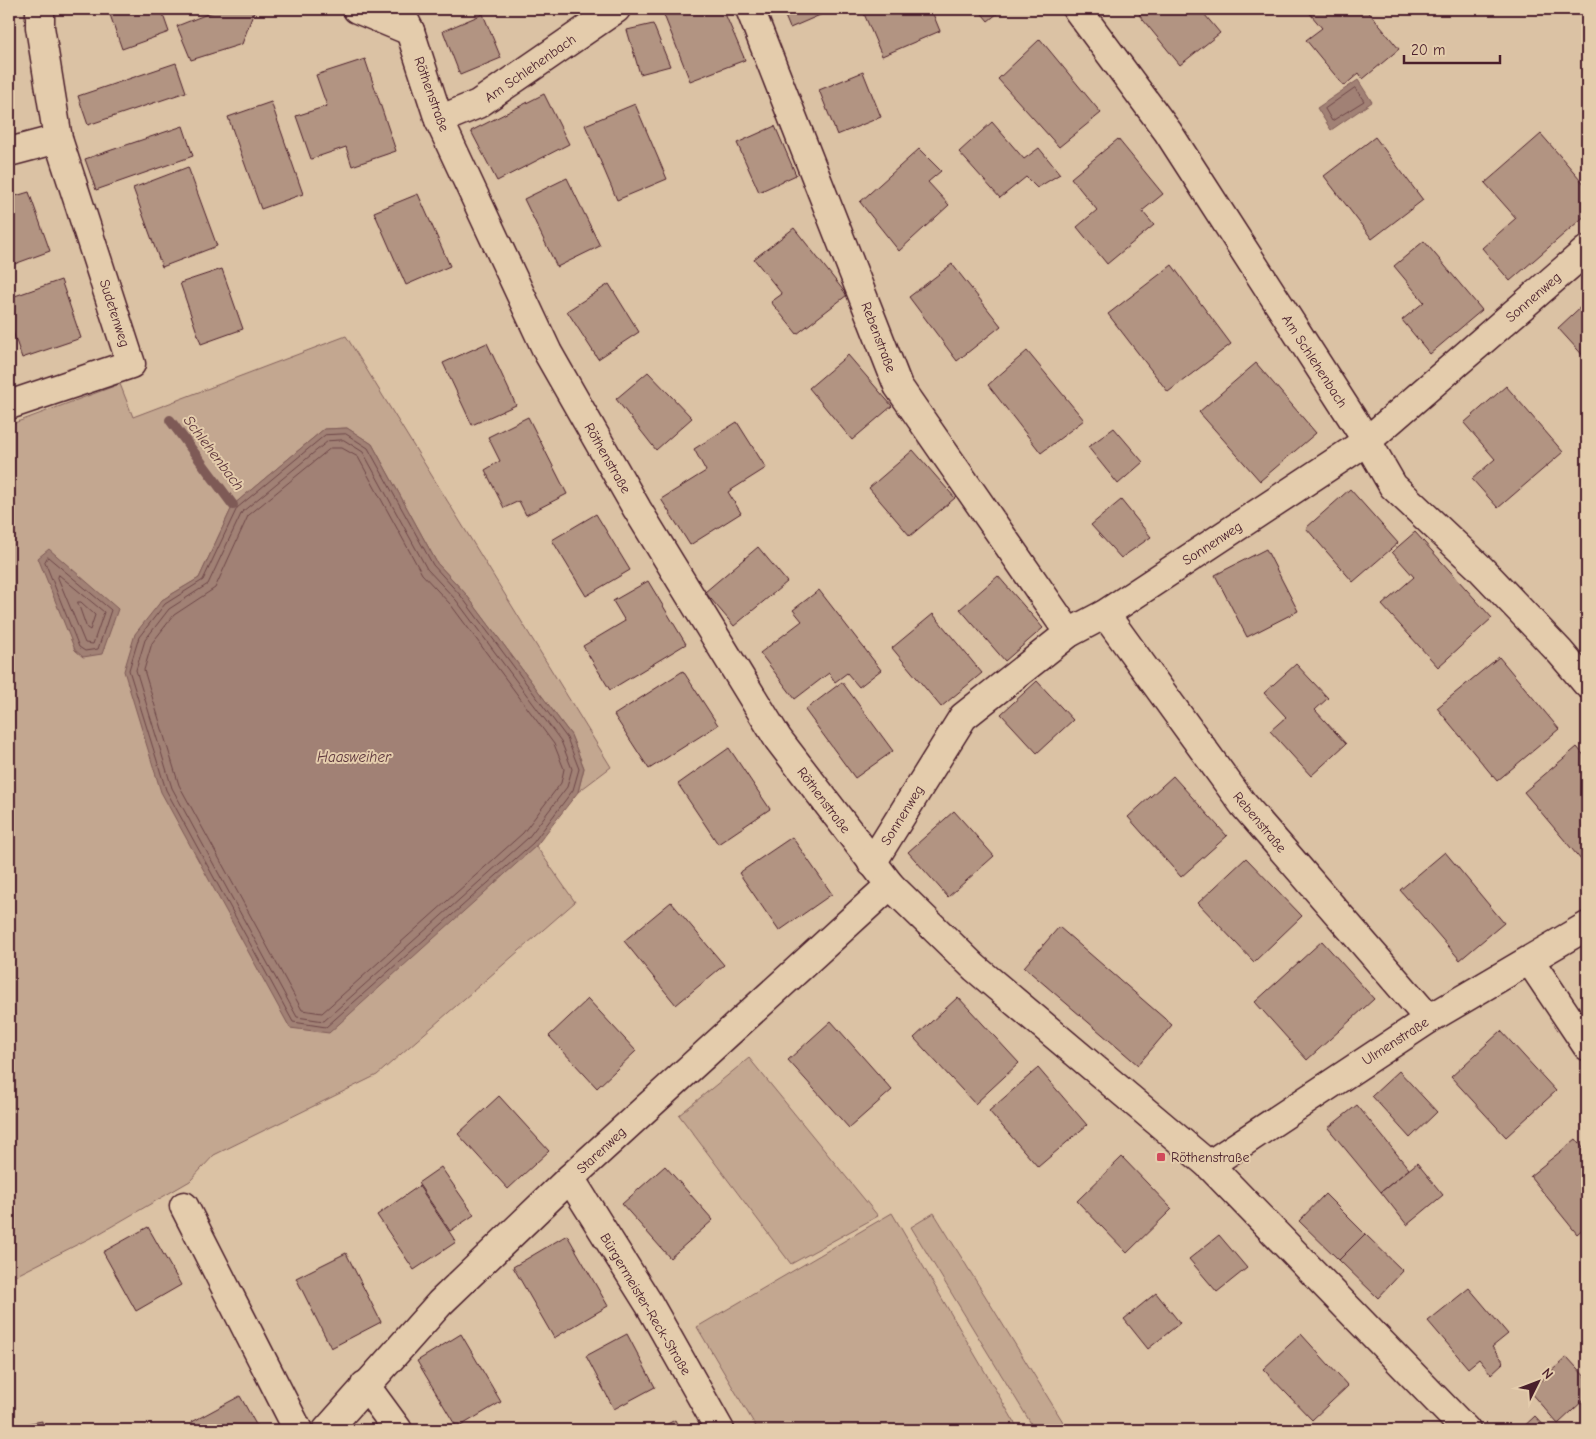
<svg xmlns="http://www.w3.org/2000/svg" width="1596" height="1439" font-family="'Comic Neue',sans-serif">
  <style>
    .green { fill: #c3a790; stroke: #86635e }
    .water { fill: #a18174; stroke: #7e5a57 }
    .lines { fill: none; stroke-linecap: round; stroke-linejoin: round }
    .shore { stroke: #6d4648; stroke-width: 1 }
    .stream { stroke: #7e5a57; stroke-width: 10 }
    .building { fill: #b29482; stroke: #4a1f2b }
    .minor-casing { stroke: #4a1f2b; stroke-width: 31 }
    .minor { stroke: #e4ccac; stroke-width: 28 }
    .poi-dot { fill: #d1495b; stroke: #e4ccac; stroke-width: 2 }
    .labels { text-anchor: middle; stroke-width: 4; stroke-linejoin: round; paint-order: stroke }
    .street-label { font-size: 14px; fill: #4a1f2b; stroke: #e4ccac }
    .poi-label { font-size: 14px; fill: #4a1f2b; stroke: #e4ccac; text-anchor: start }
    .water-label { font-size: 15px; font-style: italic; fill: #5b333a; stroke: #e4ccac }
  </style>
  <rect width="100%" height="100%" fill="#dbc2a4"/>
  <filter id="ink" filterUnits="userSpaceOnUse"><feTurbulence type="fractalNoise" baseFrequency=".02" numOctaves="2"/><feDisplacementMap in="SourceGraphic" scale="10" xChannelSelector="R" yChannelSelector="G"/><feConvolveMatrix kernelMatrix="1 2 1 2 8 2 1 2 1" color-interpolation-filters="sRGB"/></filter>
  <g filter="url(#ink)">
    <!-- green -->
    <g class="green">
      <path d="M346,336L611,767L578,792L584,768L571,735L465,593L437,563L372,444L347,428L324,429L233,505L199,578L162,600L524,855L536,846L575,902L377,1075L214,1155L190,1181L102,1232L9,1279V425L120,384L133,417Z"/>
      <path d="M749,1058L878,1216L791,1264L679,1115Z"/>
      <path d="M892,1213L1019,1430H758L697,1327Z"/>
      <path d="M934,1213L1068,1430H1035L911,1227Z"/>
    </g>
    <!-- water -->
    <g class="water">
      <path d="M1358,80L1372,102L1331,130L1317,108Z"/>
      <path d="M347,428L372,444L437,563L465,593L571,735L584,768L578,792L536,846L329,1033L290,1028L161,792L124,671L135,634L162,600L199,578L233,505L324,429Z"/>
      <path d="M49,549L118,609L102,654L83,657L75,650L38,558Z"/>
    </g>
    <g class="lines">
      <!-- shore -->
      <g class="shore">
        <path d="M1355,88L1364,101L1332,121L1325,109Z"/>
        <path d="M346,434L368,448L433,565L461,596L567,738L579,769L573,790L533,843L326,1027L293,1022L166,790L129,670L139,637L165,604L203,580L237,508L325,435Z"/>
        <path d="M344,440L363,452L427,569L456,600L561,741L572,769L567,787L528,838L324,1021L297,1017L172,788L136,670L145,640L169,609L208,584L242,512L328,441Z"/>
        <path d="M331,448H342L358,457L422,574L451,605L554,744L564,769L561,783L523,833L322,1013L302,1010L179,785L144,670L152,643L174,615L215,588L248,516Z"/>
        <path d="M48,557L111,610L98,649L85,651L79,647L45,562Z"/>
        <path d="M59,575L104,612L93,644L85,643L58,578Z"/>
        <path d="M78,602H81L95,615L90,630L87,628Z"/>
      </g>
      <!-- stream -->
      <path class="stream" d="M170,420L233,505"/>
    </g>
    <!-- building -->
    <g class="building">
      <path d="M108,9H161L169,32L122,49Z"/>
      <path d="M216,9H255L242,44L191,60L177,26L215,11Z"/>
      <path d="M666,9H723L745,60L690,81L662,10Z"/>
      <path d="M782,9H834L790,28Z"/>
      <path d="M862,9H931L940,31L882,56Z"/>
      <path d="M978,9H1003L988,21Z"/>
      <path d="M1147,9H1200L1220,33L1180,65L1139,15Z"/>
      <path d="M1306,9H1366L1399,49L1363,79L1359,73L1344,86L1306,40L1322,28Z"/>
      <path d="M483,14L501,58L460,75L443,31Z"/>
      <path d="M653,24L670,66L640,74L627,30Z"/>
      <path d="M1040,39L1101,113L1059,147L998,79Z"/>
      <path d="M365,59L396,151L352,166L346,147L311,159L296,116L327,106L316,75Z"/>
      <path d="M176,63L186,92L88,125L78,96Z"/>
      <path d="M863,72L881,117L837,135L819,90Z"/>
      <path d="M544,94L569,144L497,181L471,131Z"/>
      <path d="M271,102L303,194L261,209L228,117Z"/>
      <path d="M635,104L667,179L617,200L585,125Z"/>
      <path d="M992,122L1024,159L1039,148L1060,174L1037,188L1026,177L1000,198L959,152Z"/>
      <path d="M183,126L193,156L96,190L85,159Z"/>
      <path d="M775,126L796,175L759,192L737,143Z"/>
      <path d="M1541,134L1587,187V214L1510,281L1482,248L1516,218L1485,183Z"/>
      <path d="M1375,137L1423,200L1372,239L1324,176Z"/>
      <path d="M1118,139L1163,194L1142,211L1154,225L1107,264L1077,227L1097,210L1071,178Z"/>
      <path d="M919,149L941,171L928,182L949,205L899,251L860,202Z"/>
      <path d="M188,167L217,246L162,267L133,188Z"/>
      <path d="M567,178L600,246L557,267L524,199Z"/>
      <path d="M29,192L50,251L9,266V198Z"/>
      <path d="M418,194L450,266L406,285L374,212Z"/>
      <path d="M794,228L847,295L797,334L771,302L782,294L754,259Z"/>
      <path d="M1424,241L1482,310L1430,354L1402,320L1424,302L1394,266Z"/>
      <path d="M952,264L1001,326L957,361L909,297Z"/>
      <path d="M1172,265L1231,344L1168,392L1108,314Z"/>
      <path d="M222,269L243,329L201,344L180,283Z"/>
      <path d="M61,280L81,338L22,358L9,320V298Z"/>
      <path d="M609,284L639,332L598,359L567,311Z"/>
      <path d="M1587,301V360L1558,328Z"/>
      <path d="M487,343L516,405L472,425L443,363Z"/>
      <path d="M1027,351L1084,420L1041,453L988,385Z"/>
      <path d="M848,355L892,406L852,440L809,388Z"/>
      <path d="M1256,363L1316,433L1260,481L1199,412Z"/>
      <path d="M648,372L692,418L656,450L616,399Z"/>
      <path d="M1506,386L1563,452L1498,508L1472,479L1495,459L1464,423Z"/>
      <path d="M528,417L567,494L526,515L519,501L504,508L485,470L500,461L488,437Z"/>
      <path d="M737,422L766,468L728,492L741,513L690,545L661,499L706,471L694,449Z"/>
      <path d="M1114,428L1143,462L1118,484L1088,447Z"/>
      <path d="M913,450L955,498L910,536L869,488Z"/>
      <path d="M1350,489L1398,543L1353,582L1306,528Z"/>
      <path d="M1121,500L1151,537L1121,558L1091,525Z"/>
      <path d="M596,514L630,570L586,596L552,540Z"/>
      <path d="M1415,532L1492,618L1438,667L1382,605L1414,577L1392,552Z"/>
      <path d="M758,547L787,582L734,626L705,592Z"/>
      <path d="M1266,549L1298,611L1247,637L1215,575Z"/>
      <path d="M998,576L1043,628L1005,661L960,609Z"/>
      <path d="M648,581L686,644L610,690L583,646L625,621L613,601Z"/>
      <path d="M819,590L881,670L859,687L847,673L835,682L829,673L795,699L760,653L802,621L793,610Z"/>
      <path d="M933,614L982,673L941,707L892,648Z"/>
      <path d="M1499,657L1559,729L1497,781L1437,708Z"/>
      <path d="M1296,664L1328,698L1315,710L1346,744L1311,776L1270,731L1286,717L1264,693Z"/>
      <path d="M683,671L718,725L649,769L614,715Z"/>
      <path d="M1037,681L1073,720L1037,753L1001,714Z"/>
      <path d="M842,682L893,751L855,778L805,710Z"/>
      <path d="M1577,747L1587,759V867L1524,792Z"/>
      <path d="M729,748L770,809L718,844L678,784Z"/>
      <path d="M1173,776L1227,836L1181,877L1128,817Z"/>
      <path d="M954,811L994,856L948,897L908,852Z"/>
      <path d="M792,837L832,894L779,931L739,873Z"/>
      <path d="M1445,852L1504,923L1460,960L1400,890Z"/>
      <path d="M1246,858L1302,916L1254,962L1198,903Z"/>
      <path d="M671,902L724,965L676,1005L624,941Z"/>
      <path d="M1059,927L1172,1025L1138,1065L1024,967Z"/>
      <path d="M1322,941L1374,999L1307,1060L1255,1002Z"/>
      <path d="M958,997L1019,1063L975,1104L914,1038Z"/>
      <path d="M588,999L636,1051L597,1088L549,1036Z"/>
      <path d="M831,1021L892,1090L849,1128L788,1060Z"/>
      <path d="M1501,1031L1556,1091L1506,1137L1451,1077Z"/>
      <path d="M1038,1068L1087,1125L1038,1167L989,1111Z"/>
      <path d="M1399,1071L1437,1112L1410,1138L1372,1096Z"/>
      <path d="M499,1096L549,1151L508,1189L458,1134Z"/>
      <path d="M1357,1105L1409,1169L1381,1192L1328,1128Z"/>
      <path d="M1576,1139L1587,1153V1225L1577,1234L1530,1176Z"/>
      <path d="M1122,1157L1172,1209L1127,1253L1077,1201Z"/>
      <path d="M1417,1163L1443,1195L1407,1225L1381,1192Z"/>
      <path d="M665,1166L713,1220L670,1258L622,1204Z"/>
      <path d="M441,1167L474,1215L450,1231L418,1183Z"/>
      <path d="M419,1186L456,1242L414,1270L377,1215Z"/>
      <path d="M1325,1194L1365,1234L1339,1260L1299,1221Z"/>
      <path d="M148,1227L181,1285L136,1311L103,1252Z"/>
      <path d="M1365,1234L1403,1271L1378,1298L1339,1260Z"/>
      <path d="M567,1235L608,1306L554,1338L513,1267Z"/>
      <path d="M1219,1235L1247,1268L1217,1292L1189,1259Z"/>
      <path d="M346,1253L381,1322L331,1348L296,1278Z"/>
      <path d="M1469,1288L1508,1334L1492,1347L1504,1362L1491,1374L1479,1359L1468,1368L1428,1321Z"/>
      <path d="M1156,1293L1180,1323L1148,1349L1124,1319Z"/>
      <path d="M461,1334L501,1402L457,1428L417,1361Z"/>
      <path d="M627,1334L655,1387L614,1409L586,1356Z"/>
      <path d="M1301,1334L1348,1386L1312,1420L1263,1369Z"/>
      <path d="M1567,1357L1587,1379V1397L1558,1424L1529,1391Z"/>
      <path d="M240,1396L259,1430H197L192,1422Z"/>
      <path d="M1535,1416L1548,1430H1520Z"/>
      <path d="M675,1420L680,1430H656Z"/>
      <path d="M42,1421L43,1430H9V1427Z"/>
    </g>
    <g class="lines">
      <defs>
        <g id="minor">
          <path d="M40,9V27L58,139"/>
          <path d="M357,9L410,31"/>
          <path d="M399,9L410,31L439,120L548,353L637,509L778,739L890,885L975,968L1209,1165L1466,1430"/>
          <path d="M750,9L898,386L1069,633"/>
          <path d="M1077,9L1168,132L1367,441L1393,486L1481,569L1560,652L1587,684"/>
          <path d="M439,120L478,104L616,9"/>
          <path d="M9,152L58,139L131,364L9,405"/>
          <path d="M1105,614L1243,804L1429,1019"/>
          <path d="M872,863L963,717L1069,633L1105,614L1367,441L1587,250"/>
          <path d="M1530,961L1587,1046"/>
          <path d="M1209,1165L1429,1019L1587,926"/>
          <path d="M570,1178L649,1304L720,1430"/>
          <path d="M184,1206L298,1430"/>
          <path d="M365,1385L398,1430"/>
          <path d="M327,1430L440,1303L570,1178L890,885"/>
        </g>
      </defs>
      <!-- minor casing -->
      <use href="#minor" class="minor-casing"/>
      <!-- minor -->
      <use href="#minor" class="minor"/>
    </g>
  </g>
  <!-- markers -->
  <rect class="poi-dot" x="1156" y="1152" width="10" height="10" rx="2.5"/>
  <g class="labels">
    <!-- street labels -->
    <g class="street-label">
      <text transform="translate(530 68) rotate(-35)" y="5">Am Schlehenbach</text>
      <text transform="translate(432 94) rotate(70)" y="5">Röthenstraße</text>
      <text transform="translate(1533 297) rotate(-41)" y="5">Sonnenweg</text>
      <text transform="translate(115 313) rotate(72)" y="5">Sudetenweg</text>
      <text transform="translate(879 337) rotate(69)" y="5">Rebenstraße</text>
      <text transform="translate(1315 361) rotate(57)" y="5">Am Schlehenbach</text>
      <text transform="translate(608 458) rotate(60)" y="5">Röthenstraße</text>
      <text transform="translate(1212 543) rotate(-33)" y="5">Sonnenweg</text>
      <text transform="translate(824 800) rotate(53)" y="5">Röthenstraße</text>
      <text transform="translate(902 815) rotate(-58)" y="5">Sonnenweg</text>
      <text transform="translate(1260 822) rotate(50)" y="5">Rebenstraße</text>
      <text transform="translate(1395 1041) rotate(-33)" y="5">Ulmenstraße</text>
      <text transform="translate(601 1150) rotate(-43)" y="5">Starenweg</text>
      <text transform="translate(646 1304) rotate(59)" y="5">Bürgermeister-Reck-Straße</text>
    </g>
    <!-- poi labels -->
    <g class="poi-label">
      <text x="1171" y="1162">Röthenstraße</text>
    </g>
    <!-- water labels -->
    <g class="water-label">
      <text transform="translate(214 453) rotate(53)" y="5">Schlehenbach</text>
      <text x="354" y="762">Haasweiher</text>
    </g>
  </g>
  <!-- margin -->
  <rect width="1596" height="1439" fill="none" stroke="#e4ccac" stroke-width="30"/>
  <rect x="15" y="15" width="1566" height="1409" fill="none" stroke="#4a1f2b" stroke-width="2" filter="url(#ink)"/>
  <!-- north arrow -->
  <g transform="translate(1538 1382) rotate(48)" stroke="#e4ccac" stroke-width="4" paint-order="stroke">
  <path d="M0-4L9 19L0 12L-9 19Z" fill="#4a1f2b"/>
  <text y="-8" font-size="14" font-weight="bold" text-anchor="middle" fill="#4a1f2b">N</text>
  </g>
  <!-- scale -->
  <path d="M1404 55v8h96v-8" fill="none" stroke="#4a1f2b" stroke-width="2.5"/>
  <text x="1411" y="55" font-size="15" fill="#4a1f2b" stroke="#e4ccac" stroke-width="4" paint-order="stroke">20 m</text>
</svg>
